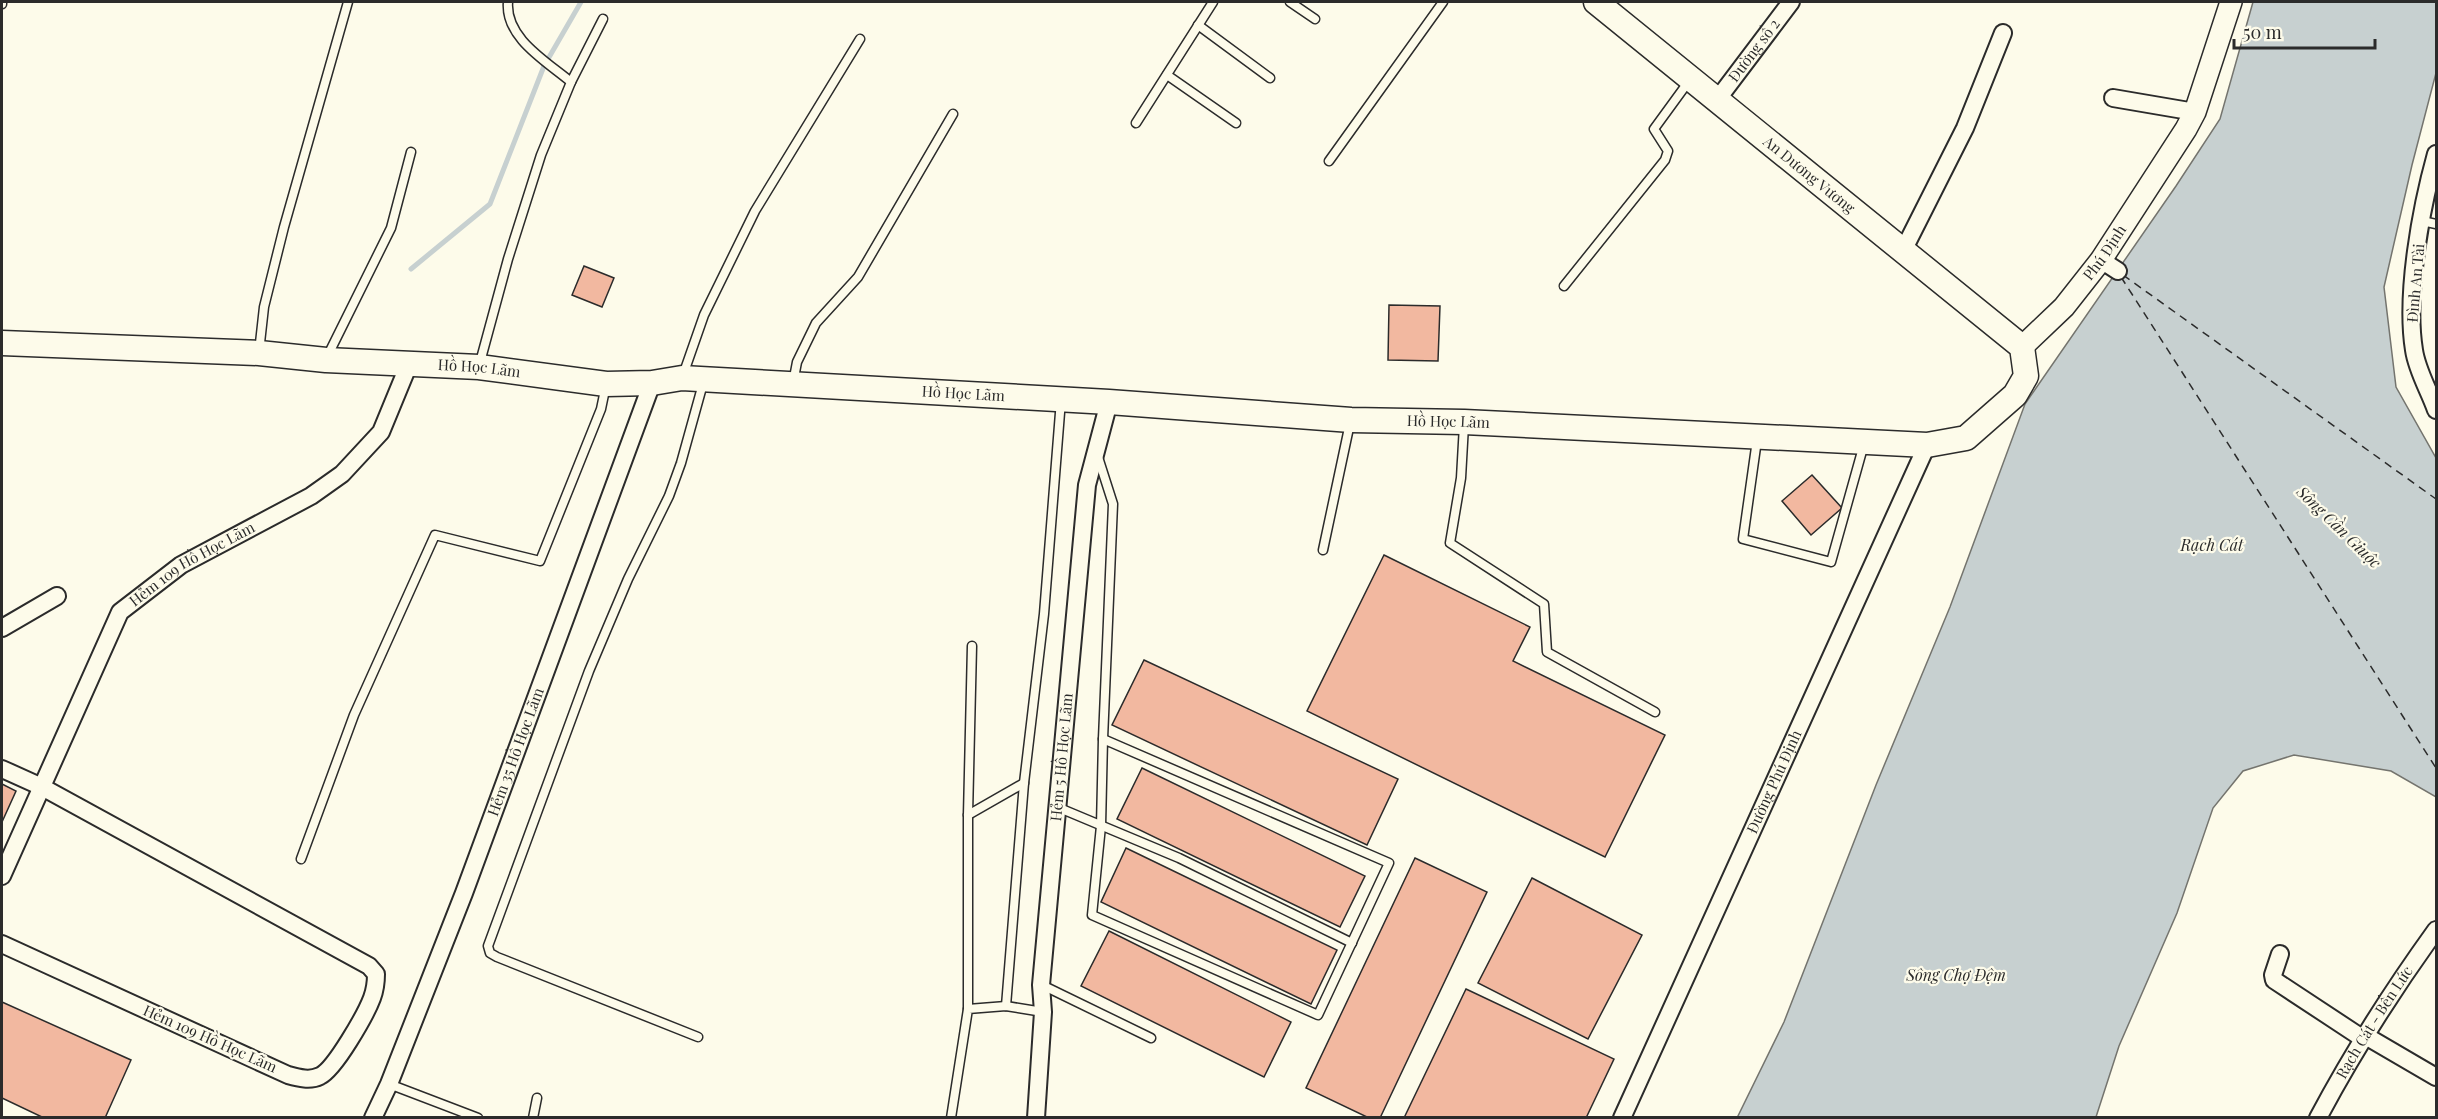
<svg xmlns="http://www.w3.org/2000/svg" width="2438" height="1119" font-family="'Playfair Display',serif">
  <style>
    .water { fill: #c7d0d0; stroke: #74746e; stroke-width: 1.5 }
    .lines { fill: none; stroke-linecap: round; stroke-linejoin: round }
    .stream { stroke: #c7d0d0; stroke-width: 5 }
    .ferry { stroke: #2b2b2b; stroke-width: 1.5; stroke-dasharray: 8 6; stroke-linecap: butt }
    .building { fill: #f2b8a0; stroke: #2b2b2b; stroke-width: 1.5 }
    .service-casing { stroke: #2b2b2b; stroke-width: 11 }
    .minor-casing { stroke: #2b2b2b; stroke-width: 20 }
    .tertiary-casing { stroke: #2b2b2b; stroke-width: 24 }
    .secondary-casing { stroke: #2b2b2b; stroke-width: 27 }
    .service { stroke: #fdfbea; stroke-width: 8 }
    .minor { stroke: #fdfbea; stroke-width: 16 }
    .tertiary { stroke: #fdfbea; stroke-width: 21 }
    .secondary { stroke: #fdfbea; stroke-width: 24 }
    .labels { text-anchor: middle; stroke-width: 4.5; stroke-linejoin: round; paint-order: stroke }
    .street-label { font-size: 15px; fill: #2b2b2b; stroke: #fdfbea }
    .water-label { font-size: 16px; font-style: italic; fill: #2b2b2b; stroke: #fdfbea }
  </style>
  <rect width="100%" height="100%" fill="#fdfbea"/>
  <!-- water -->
  <path class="water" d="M2253,2H2436V73L2412,165L2384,287L2396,387L2436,458V797L2391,771L2294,755L2243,771L2213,808L2177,913L2119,1046L2096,1117L1737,1118L1784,1022L1876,785L1950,607L2025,404L2176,186L2220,119Z"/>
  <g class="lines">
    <!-- stream -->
    <path class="stream" d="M411,269L490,204L544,66L581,2"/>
    <!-- ferry -->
    <g class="ferry">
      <path d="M2123,275L2436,499"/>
      <path d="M2121,277L2436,768"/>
    </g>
  </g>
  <!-- building -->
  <g class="building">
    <path d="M584,266L614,278L602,307L572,295Z"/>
    <path d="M1389,305L1440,306L1438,361L1388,360Z"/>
    <path d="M1812,475L1842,508L1811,535L1782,501Z"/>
    <path d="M1384,555L1530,627L1513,661L1665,735L1605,857L1307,711Z"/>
    <path d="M1144,660L1398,779L1367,845L1112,725Z"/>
    <path d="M1142,768L1365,876L1340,927L1117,819Z"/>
    <path d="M2,784L16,791L2,822Z"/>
    <path d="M1126,848L1337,950L1311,1004L1101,902Z"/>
    <path d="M1415,858L1487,892L1380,1118H1369L1306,1088Z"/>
    <path d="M1532,878L1642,935L1588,1039L1478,983Z"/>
    <path d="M1109,931L1291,1022L1264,1077L1081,986Z"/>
    <path d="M1466,989L1614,1059L1586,1118H1404Z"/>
    <path d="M2,1002L131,1060L105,1118H44L2,1098Z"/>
  </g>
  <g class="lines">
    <defs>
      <g id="service">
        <path d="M1290,2L1315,19"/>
        <path d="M2,4V2"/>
        <path d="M1198,25L1270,78"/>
        <path d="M1167,75L1236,123"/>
        <path d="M571,82L603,19"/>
        <path d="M1136,123L1213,2"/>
        <path d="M1329,161L1443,2"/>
        <path d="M2422,221L2436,224"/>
        <path d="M1564,286L1665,160L1668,151L1654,129L1689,81"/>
        <path d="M259,352L264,307L284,227L348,2"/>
        <path d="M327,357L391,228L411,152"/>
        <path d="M479,366L508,259L541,155L571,82C546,61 505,38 508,2"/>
        <path d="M683,375L704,315L755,211L860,39"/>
        <path d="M793,383L797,362L816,323L858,277L953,114"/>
        <path d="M1464,425L1461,478L1450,543L1544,604L1547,652L1655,712"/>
        <path d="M1757,440L1743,539L1831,562L1864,444"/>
        <path d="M1097,454L1113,504L1103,739"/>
        <path d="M1323,550L1350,423"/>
        <path d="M1103,739L1389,863L1318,1015L1092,915L1101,826Z"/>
        <path d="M1057,807L1179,858L1352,943"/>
        <path d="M968,815L1024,783"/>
        <path d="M301,859L354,715L435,535L540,561L601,409L606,385"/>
        <path d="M1042,985L1151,1038"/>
        <path d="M1006,1006L1024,783L1044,614L1061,400"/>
        <path d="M968,1009V815L972,646"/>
        <path d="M698,1037L497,957L490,953L488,946L589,671L628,579L669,496L681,463L704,380"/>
        <path d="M389,1084L478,1118"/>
        <path d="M533,1118L537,1098"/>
        <path d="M951,1118L968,1009L1006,1006L1043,1012"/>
      </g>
      <g id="minor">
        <path d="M2113,98L2195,112"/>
        <path id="s1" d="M1717,100L1791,2"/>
        <path d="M2436,154C2421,208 2405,294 2414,350C2417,371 2429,390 2436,410"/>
        <path d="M1903,251L1965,128L2003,33"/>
        <path d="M2101,260L2118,271"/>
        <path d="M2,628L57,596"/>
        <path d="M2,769L42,787L369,966L376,974C376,983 375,990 372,998C366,1014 335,1069 320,1076C310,1081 299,1078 288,1075L2,944"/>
        <path id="s2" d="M2,876L120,612L181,565L311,496L342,474L381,432L409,364"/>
        <path d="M2280,954L2273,975L2274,980L2362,1038"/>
        <path d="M2364,1035L2436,1077"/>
        <path id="s3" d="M373,1118L389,1084L464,893L652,383"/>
        <path id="s4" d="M1036,1118L1043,1012L1041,985L1087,485L1109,402"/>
        <path id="s5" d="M1622,1118L1927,445"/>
        <path id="s6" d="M2318,1118C2353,1052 2392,991 2436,930"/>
      </g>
      <g id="tertiary">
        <path id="s7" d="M2022,347L2064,307L2101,260L2186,129L2195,112L2231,2"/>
      </g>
      <g id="secondary">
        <path id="s8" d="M2,343L259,353L326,360L479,367L606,384L652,383L682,378L1109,402L1351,420L1464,422L1927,445L1966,438L2015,395L2026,376L2022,347L1596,2"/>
      </g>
    </defs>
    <!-- service casing -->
    <use href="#service" class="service-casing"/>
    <!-- minor casing -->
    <use href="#minor" class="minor-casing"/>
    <!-- tertiary casing -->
    <use href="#tertiary" class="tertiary-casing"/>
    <!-- secondary casing -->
    <use href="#secondary" class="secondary-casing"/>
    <!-- service -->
    <use href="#service" class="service"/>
    <!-- minor -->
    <use href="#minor" class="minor"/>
    <!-- tertiary -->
    <use href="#tertiary" class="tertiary"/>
    <!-- secondary -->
    <use href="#secondary" class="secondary"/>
  </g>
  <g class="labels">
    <!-- street labels -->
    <g class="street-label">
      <text dy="5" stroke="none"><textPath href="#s1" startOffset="62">Đường số 2</textPath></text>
      <text transform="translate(1809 175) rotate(39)" y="5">An Dương Vương</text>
      <text dy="5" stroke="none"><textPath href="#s7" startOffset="126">Phú Định</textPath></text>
      <text transform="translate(2416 283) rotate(-85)" y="5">Đình An Tài</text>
      <text dy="5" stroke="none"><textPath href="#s8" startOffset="478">Hồ Học Lãm</textPath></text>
      <text dy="5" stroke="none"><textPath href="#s8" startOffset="964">Hồ Học Lãm</textPath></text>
      <text dy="5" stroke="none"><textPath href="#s8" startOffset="1450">Hồ Học Lãm</textPath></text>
      <text dy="5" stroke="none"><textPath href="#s2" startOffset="376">Hẻm 109 Hồ Học Lãm</textPath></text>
      <text dy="5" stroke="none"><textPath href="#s3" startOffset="393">Hẻm 35 Hồ Học Lãm</textPath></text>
      <text dy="5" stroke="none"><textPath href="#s4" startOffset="362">Hẻm 5 Hồ Học Lãm</textPath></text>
      <text dy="5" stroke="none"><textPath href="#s5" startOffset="369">Đường Phú Định</textPath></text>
      <text dy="5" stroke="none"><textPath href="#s6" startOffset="111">Rạch Cát - Bến Lức</textPath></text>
      <text transform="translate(210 1039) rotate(24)" y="5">Hẻm 109 Hồ Học Lãm</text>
    </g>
    <!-- water labels -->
    <g class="water-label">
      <text transform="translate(2339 527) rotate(44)" y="6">Sông Cần Giuộc</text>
      <text x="2212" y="551">Rạch Cát</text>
      <text x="1956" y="981">Sông Chợ Đệm</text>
    </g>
  </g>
  <!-- border -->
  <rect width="2438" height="1119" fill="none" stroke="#2b2b2b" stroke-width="6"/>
  <!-- scale -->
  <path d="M2234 39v9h141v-9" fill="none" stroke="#2b2b2b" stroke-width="3"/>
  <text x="2243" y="39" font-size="18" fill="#2b2b2b" stroke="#fdfbea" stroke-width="4.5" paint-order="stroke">50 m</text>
</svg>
